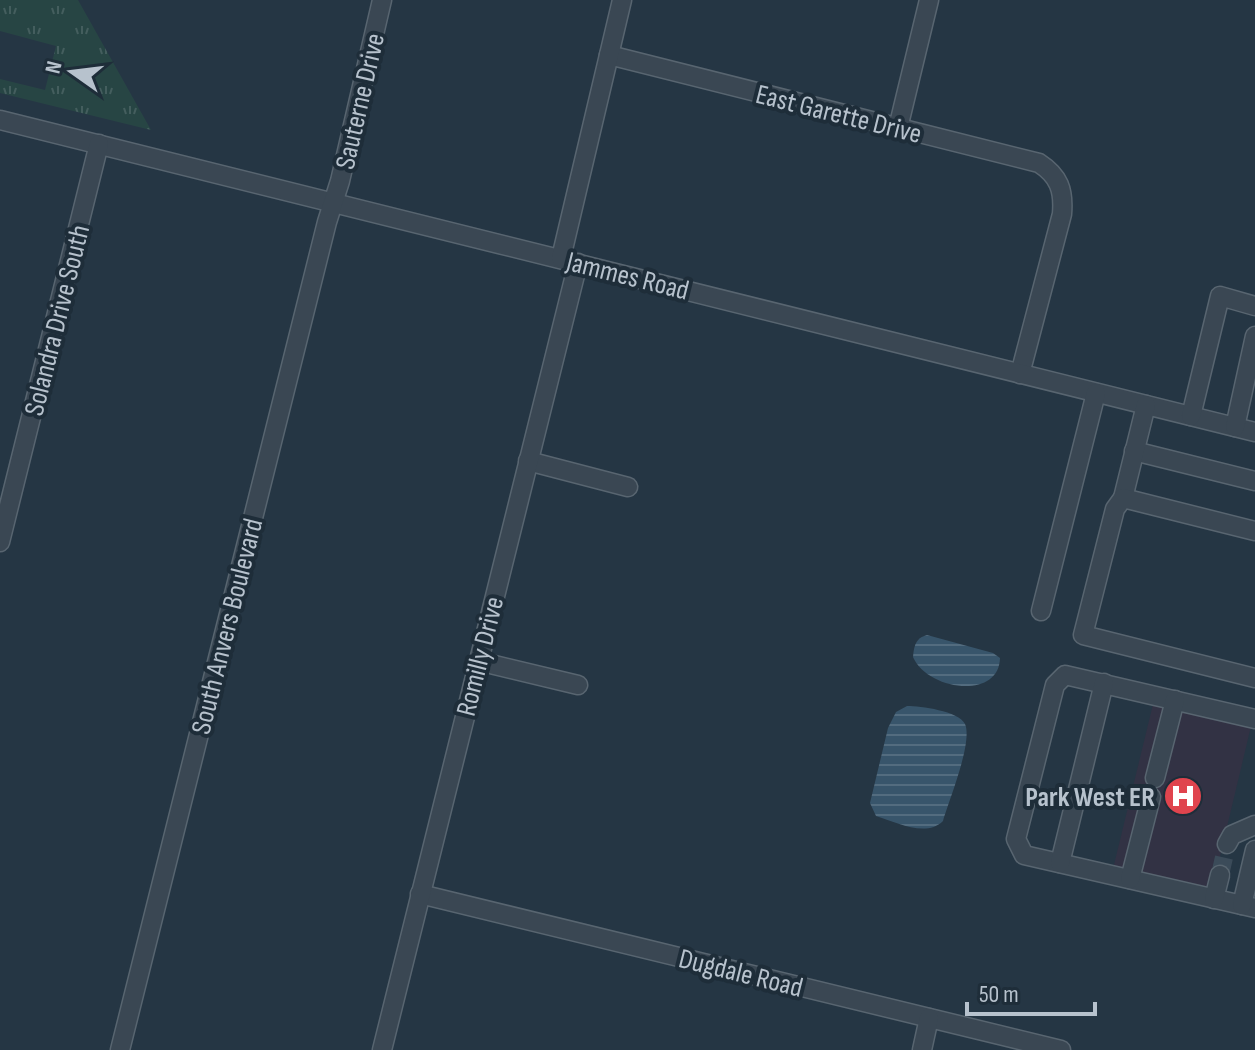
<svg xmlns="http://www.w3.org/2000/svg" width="1255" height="1050" font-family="'Sofia Sans Condensed',sans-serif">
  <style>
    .medical { fill: #323244 }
    .grass { fill: url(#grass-tufts) }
    .water { fill: url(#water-rules) }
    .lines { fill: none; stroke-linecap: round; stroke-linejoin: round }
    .minor-tunnel { stroke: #3b4b59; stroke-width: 18; stroke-dasharray: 18 9; stroke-linecap: butt }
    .minor-casing { stroke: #586570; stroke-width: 21 }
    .minor { stroke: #3a4753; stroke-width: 18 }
    .labels { text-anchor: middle; stroke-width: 8; stroke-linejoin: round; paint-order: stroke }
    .street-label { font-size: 28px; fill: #b7c2cd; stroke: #1e2d39 }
    .poi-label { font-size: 28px; font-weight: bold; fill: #b7c2cd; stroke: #1e2d39; text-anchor: end }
  </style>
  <defs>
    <pattern id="grass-tufts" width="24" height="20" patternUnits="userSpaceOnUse" patternTransform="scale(2)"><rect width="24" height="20" fill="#274544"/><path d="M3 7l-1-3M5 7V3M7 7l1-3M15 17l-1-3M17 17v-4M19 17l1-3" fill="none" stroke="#445e5e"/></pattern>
    <pattern id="water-rules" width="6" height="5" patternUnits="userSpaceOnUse" patternTransform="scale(2)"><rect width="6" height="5" fill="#38556b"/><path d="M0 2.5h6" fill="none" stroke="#536c7f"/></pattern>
  </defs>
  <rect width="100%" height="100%" fill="#253644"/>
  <!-- medical -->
  <path class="medical" d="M1155,696L1253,718L1210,898L1112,873Z"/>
  <!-- grass -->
  <path class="grass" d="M0,0H78L151,130L0,93V79L45,90L56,46L0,31Z"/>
  <!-- water -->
  <g class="water">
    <path d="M927,635L993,653L1000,658C999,700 928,691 913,657C914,647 915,638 927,635Z"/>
    <path d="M907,706C920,706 959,711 965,724C973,742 949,800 943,821C926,838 896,822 876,816L870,803L888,728L896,712Z"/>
  </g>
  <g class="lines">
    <!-- minor-tunnel -->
    <path class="minor-tunnel" d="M1220,875L1227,844"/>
    <defs>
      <g id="minor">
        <path d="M609,55L1039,163C1059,176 1064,190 1062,214L1020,374"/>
        <path d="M0,120L1255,432"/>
        <path d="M898,128L929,0"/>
        <path d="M561,258L622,0"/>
        <path d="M1191,416L1220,296L1255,306"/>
        <path d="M1235,427L1255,336"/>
        <path d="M1134,451L1255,481"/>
        <path d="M528,461L628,487"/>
        <path d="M1123,498L1146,405"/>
        <path d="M1255,531L1123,498L1115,509L1083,635L1255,678"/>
        <path d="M0,542L99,144"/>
        <path d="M1041,611L1096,393"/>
        <path d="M478,661L578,685"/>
        <path d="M1255,719L1065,675L1055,685L1016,839L1024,855L1255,908"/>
        <path d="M1155,778L1175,700"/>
        <path d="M1227,844L1232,835L1255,825"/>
        <path d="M1060,863L1104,683"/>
        <path d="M1130,879L1151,797"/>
        <path d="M420,894L1061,1050"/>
        <path d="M1214,899L1220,875"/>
        <path d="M1242,905L1255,850"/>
        <path d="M120,1050L327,222L340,181L382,0"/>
        <path d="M382,1050L578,263"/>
        <path d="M922,1050L929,1018"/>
      </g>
    </defs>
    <!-- minor casing -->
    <use href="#minor" class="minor-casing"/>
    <!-- minor -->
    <use href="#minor" class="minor"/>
  </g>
  <!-- icons -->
  <defs>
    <symbol id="hospital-disc" viewBox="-11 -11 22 22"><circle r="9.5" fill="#e0444e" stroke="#1e2d39"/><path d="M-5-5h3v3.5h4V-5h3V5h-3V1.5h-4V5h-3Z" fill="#fff"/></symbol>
  </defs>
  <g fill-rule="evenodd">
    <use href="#hospital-disc" x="1161" y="774" width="44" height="44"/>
  </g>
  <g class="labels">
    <!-- street labels -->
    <g class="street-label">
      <text transform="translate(359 101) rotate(-77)" y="10">Sauterne Drive</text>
      <text transform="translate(839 113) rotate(14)" y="10">East Garette Drive</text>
      <text transform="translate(628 275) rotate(14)" y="10">Jammes Road</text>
      <text transform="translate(56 320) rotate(-76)" y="10">Solandra Drive South</text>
      <text transform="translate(226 626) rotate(-76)" y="10">South Anvers Boulevard</text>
      <text transform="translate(479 656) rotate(-76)" y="10">Romilly Drive</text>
      <text transform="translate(741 972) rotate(14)" y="10">Dugdale Road</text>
    </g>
    <!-- poi labels -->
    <g class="poi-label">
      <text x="1155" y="806">Park West ER</text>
    </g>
  </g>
  <!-- north arrow -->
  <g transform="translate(72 72) rotate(284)" stroke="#1e2d39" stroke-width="6" paint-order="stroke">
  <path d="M0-6L14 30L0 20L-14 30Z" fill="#b7c2cd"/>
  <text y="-12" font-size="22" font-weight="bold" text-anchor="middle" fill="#b7c2cd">N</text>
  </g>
  <!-- scale -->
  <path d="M967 1002v12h128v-12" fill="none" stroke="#b7c2cd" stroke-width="4"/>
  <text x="979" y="1002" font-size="24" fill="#b7c2cd" stroke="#1e2d39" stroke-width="6" paint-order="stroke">50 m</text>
</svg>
